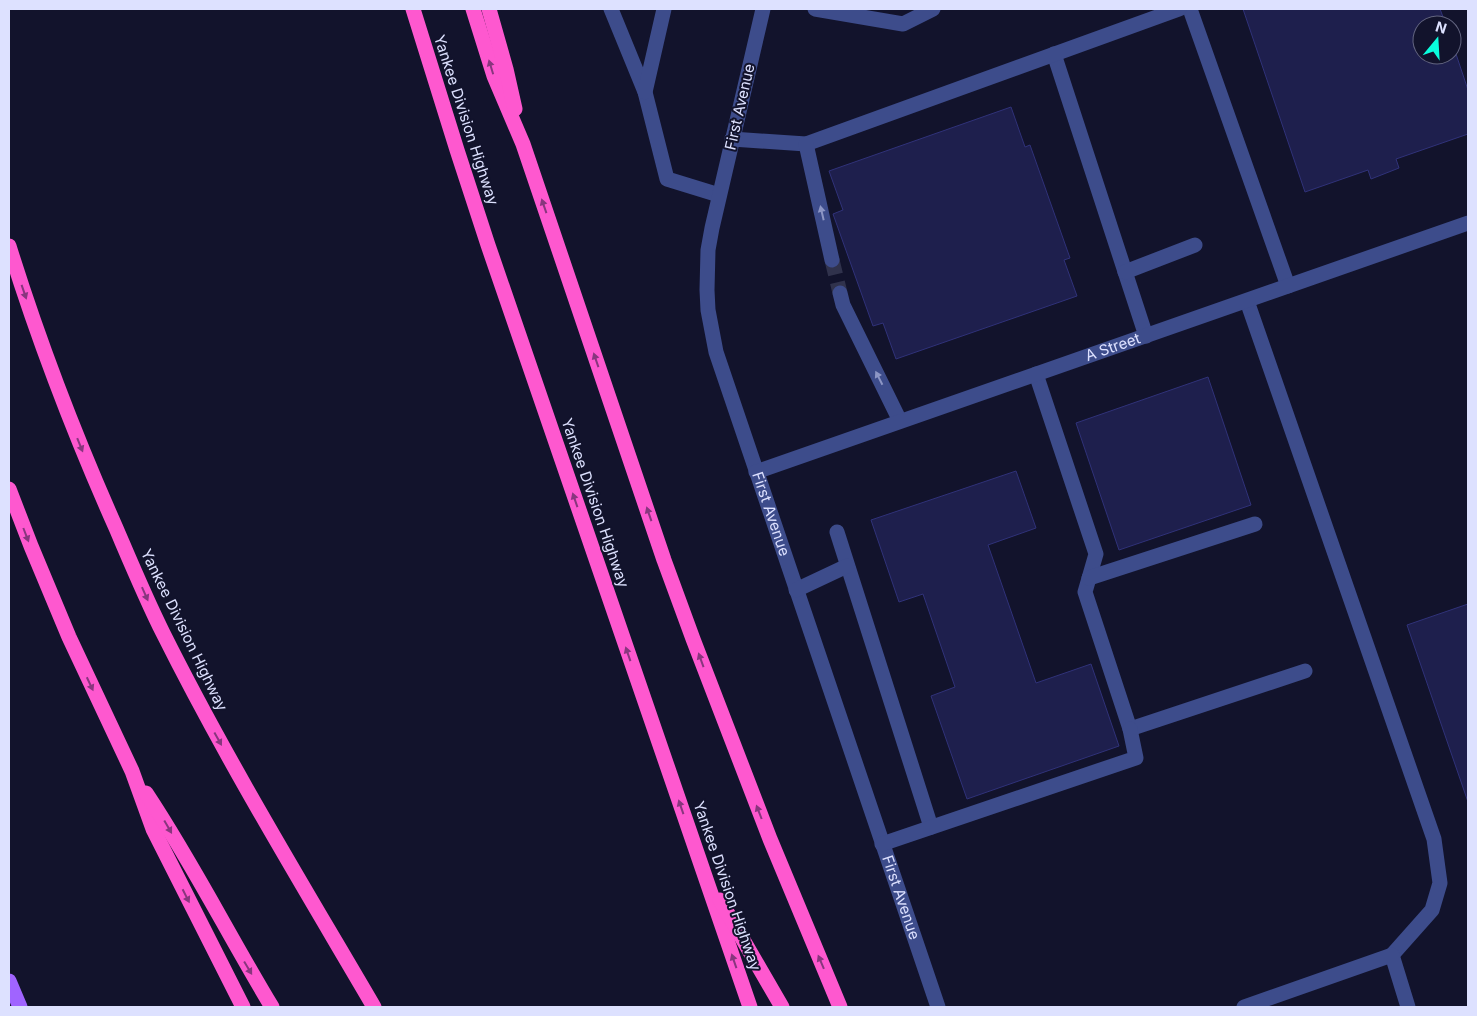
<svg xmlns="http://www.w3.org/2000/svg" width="1477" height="1016" font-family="Inter,sans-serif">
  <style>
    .building { fill: #1e1f4d; stroke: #303279 }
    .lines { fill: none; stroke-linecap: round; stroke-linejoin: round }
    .minor-tunnel { stroke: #30324c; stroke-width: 15; stroke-dasharray: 15 8; stroke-linecap: butt }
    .minor { stroke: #3d4c8b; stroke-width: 15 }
    .major { stroke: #a064ff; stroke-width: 15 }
    .highway { stroke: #fe58cf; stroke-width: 15 }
    .oneway { fill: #88367e }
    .oneway2 { fill: #8d96c5 }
    .labels { text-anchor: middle; stroke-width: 4; stroke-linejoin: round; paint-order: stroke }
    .street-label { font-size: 15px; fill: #dde1ff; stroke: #12132c }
  </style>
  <rect width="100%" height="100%" fill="#12132c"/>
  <!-- building -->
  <g class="building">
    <path d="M1243,9H1440L1446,25H1422V55H1452V42L1468,90V134L1396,159L1399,168L1371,179L1368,170L1305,192Z"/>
    <path d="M1011,107L1025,147L1030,145L1070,258L1064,260L1077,296L896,359L883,323L873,326L833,214L843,210L829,171Z"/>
    <path d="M1208,377L1251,505L1119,550L1076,423Z"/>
    <path d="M1016,471L1036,528L988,545L1036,683L1091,664L1119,746L967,799L931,696L955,687L923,594L899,602L871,520Z"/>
    <path d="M1468,604V802L1407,625Z"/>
  </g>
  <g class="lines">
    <!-- minor-tunnel -->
    <path class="minor-tunnel" d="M832,260L840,293"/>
    <!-- minor -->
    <g class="minor">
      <path d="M611,9L645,92L667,179L719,195"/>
      <path id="s1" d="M763,9L712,228L708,250L707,290L708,310L716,352L938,1007"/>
      <path d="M815,9L903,24L933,9"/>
      <path d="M1190,9L1288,286"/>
      <path d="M1054,54L1146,336"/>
      <path d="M645,92L664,9"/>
      <path d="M732,139L806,144L1179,9"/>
      <path d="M806,144L832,260"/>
      <path d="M1125,272L1195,245"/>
      <path d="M840,293L843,305L900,421"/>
      <path d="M1247,301L1434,839L1440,883L1432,910L1392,955"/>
      <path d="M1036,374L1096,554L1085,592L1130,729L1305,671"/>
      <path id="s2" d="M756,472L1468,223"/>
      <path d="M837,532L931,827"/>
      <path d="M1089,578L1255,524"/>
      <path d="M796,590L847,566"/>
      <path d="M882,844L1136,758L1130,729"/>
      <path d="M1244,1007L1392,955L1408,1007"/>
    </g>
    <!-- major -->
    <path class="major" d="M9,981L20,1007"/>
    <!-- highway -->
    <g class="highway">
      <path d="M413,9L457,150L488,245L750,1007"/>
      <path d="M473,9L494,76L523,144L664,560L693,639L770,839L840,1007"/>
      <path d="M489,9L506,69L515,109"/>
      <path d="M9,246C39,342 75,436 116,528C131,563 146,599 163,633C227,761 302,884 374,1007"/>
      <path d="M9,489L31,546L69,637L132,771L153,829L243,1007"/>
      <path d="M146,793C192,862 229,936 272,1007"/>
      <path d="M720,900L782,1007"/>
    </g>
  </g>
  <!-- one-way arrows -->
  <defs><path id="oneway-solid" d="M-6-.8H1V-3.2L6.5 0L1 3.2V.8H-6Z" transform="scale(1.25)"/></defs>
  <g class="oneway">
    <use href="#oneway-solid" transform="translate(491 67) rotate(-107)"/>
    <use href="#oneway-solid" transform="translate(544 206) rotate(-109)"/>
    <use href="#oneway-solid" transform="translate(24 292) rotate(71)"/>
    <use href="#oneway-solid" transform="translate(596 360) rotate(-109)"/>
    <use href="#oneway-solid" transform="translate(80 445) rotate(68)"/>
    <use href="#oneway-solid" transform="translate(575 500) rotate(-109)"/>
    <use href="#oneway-solid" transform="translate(649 514) rotate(-109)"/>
    <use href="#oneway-solid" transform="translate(26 535) rotate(69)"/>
    <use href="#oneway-solid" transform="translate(145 594) rotate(66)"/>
    <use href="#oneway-solid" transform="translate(628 654) rotate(-109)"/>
    <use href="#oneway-solid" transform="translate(701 660) rotate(-110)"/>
    <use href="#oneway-solid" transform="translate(90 684) rotate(65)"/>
    <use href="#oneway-solid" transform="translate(218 739) rotate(61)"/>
    <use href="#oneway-solid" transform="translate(681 807) rotate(-109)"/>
    <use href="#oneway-solid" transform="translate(759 812) rotate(-111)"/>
    <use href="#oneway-solid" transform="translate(168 827) rotate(60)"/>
    <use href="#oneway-solid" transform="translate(186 896) rotate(63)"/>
    <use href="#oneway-solid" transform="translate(734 961) rotate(-109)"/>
    <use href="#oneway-solid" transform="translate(821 962) rotate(-113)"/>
    <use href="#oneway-solid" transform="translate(248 968) rotate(59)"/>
  </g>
  <g class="oneway2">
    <use href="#oneway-solid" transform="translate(822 213) rotate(-103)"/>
    <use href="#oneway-solid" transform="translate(879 378) rotate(-117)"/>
  </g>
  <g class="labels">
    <!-- street labels -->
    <g class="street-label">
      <text transform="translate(740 107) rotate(-77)" y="5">First Avenue</text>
      <text transform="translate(466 120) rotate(72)" y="5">Yankee Division Highway</text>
      <text dy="5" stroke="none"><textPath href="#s2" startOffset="378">A Street</textPath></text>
      <text transform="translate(595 503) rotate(71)" y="5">Yankee Division Highway</text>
      <text dy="5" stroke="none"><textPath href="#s1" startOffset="521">First Avenue</textPath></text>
      <text transform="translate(184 630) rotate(64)" y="5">Yankee Division Highway</text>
      <text transform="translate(727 886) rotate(71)" y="5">Yankee Division Highway</text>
      <text dy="5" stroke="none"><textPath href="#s1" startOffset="926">First Avenue</textPath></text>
    </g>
  </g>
  <!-- border -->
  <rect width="1477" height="1016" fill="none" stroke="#dde1ff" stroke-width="20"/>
  <!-- north arrow -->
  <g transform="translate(1437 40) rotate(18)"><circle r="24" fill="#12132c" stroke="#636580"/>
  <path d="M0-4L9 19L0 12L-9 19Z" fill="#09fedd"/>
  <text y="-8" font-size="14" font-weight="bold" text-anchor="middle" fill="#dde1ff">N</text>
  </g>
</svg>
